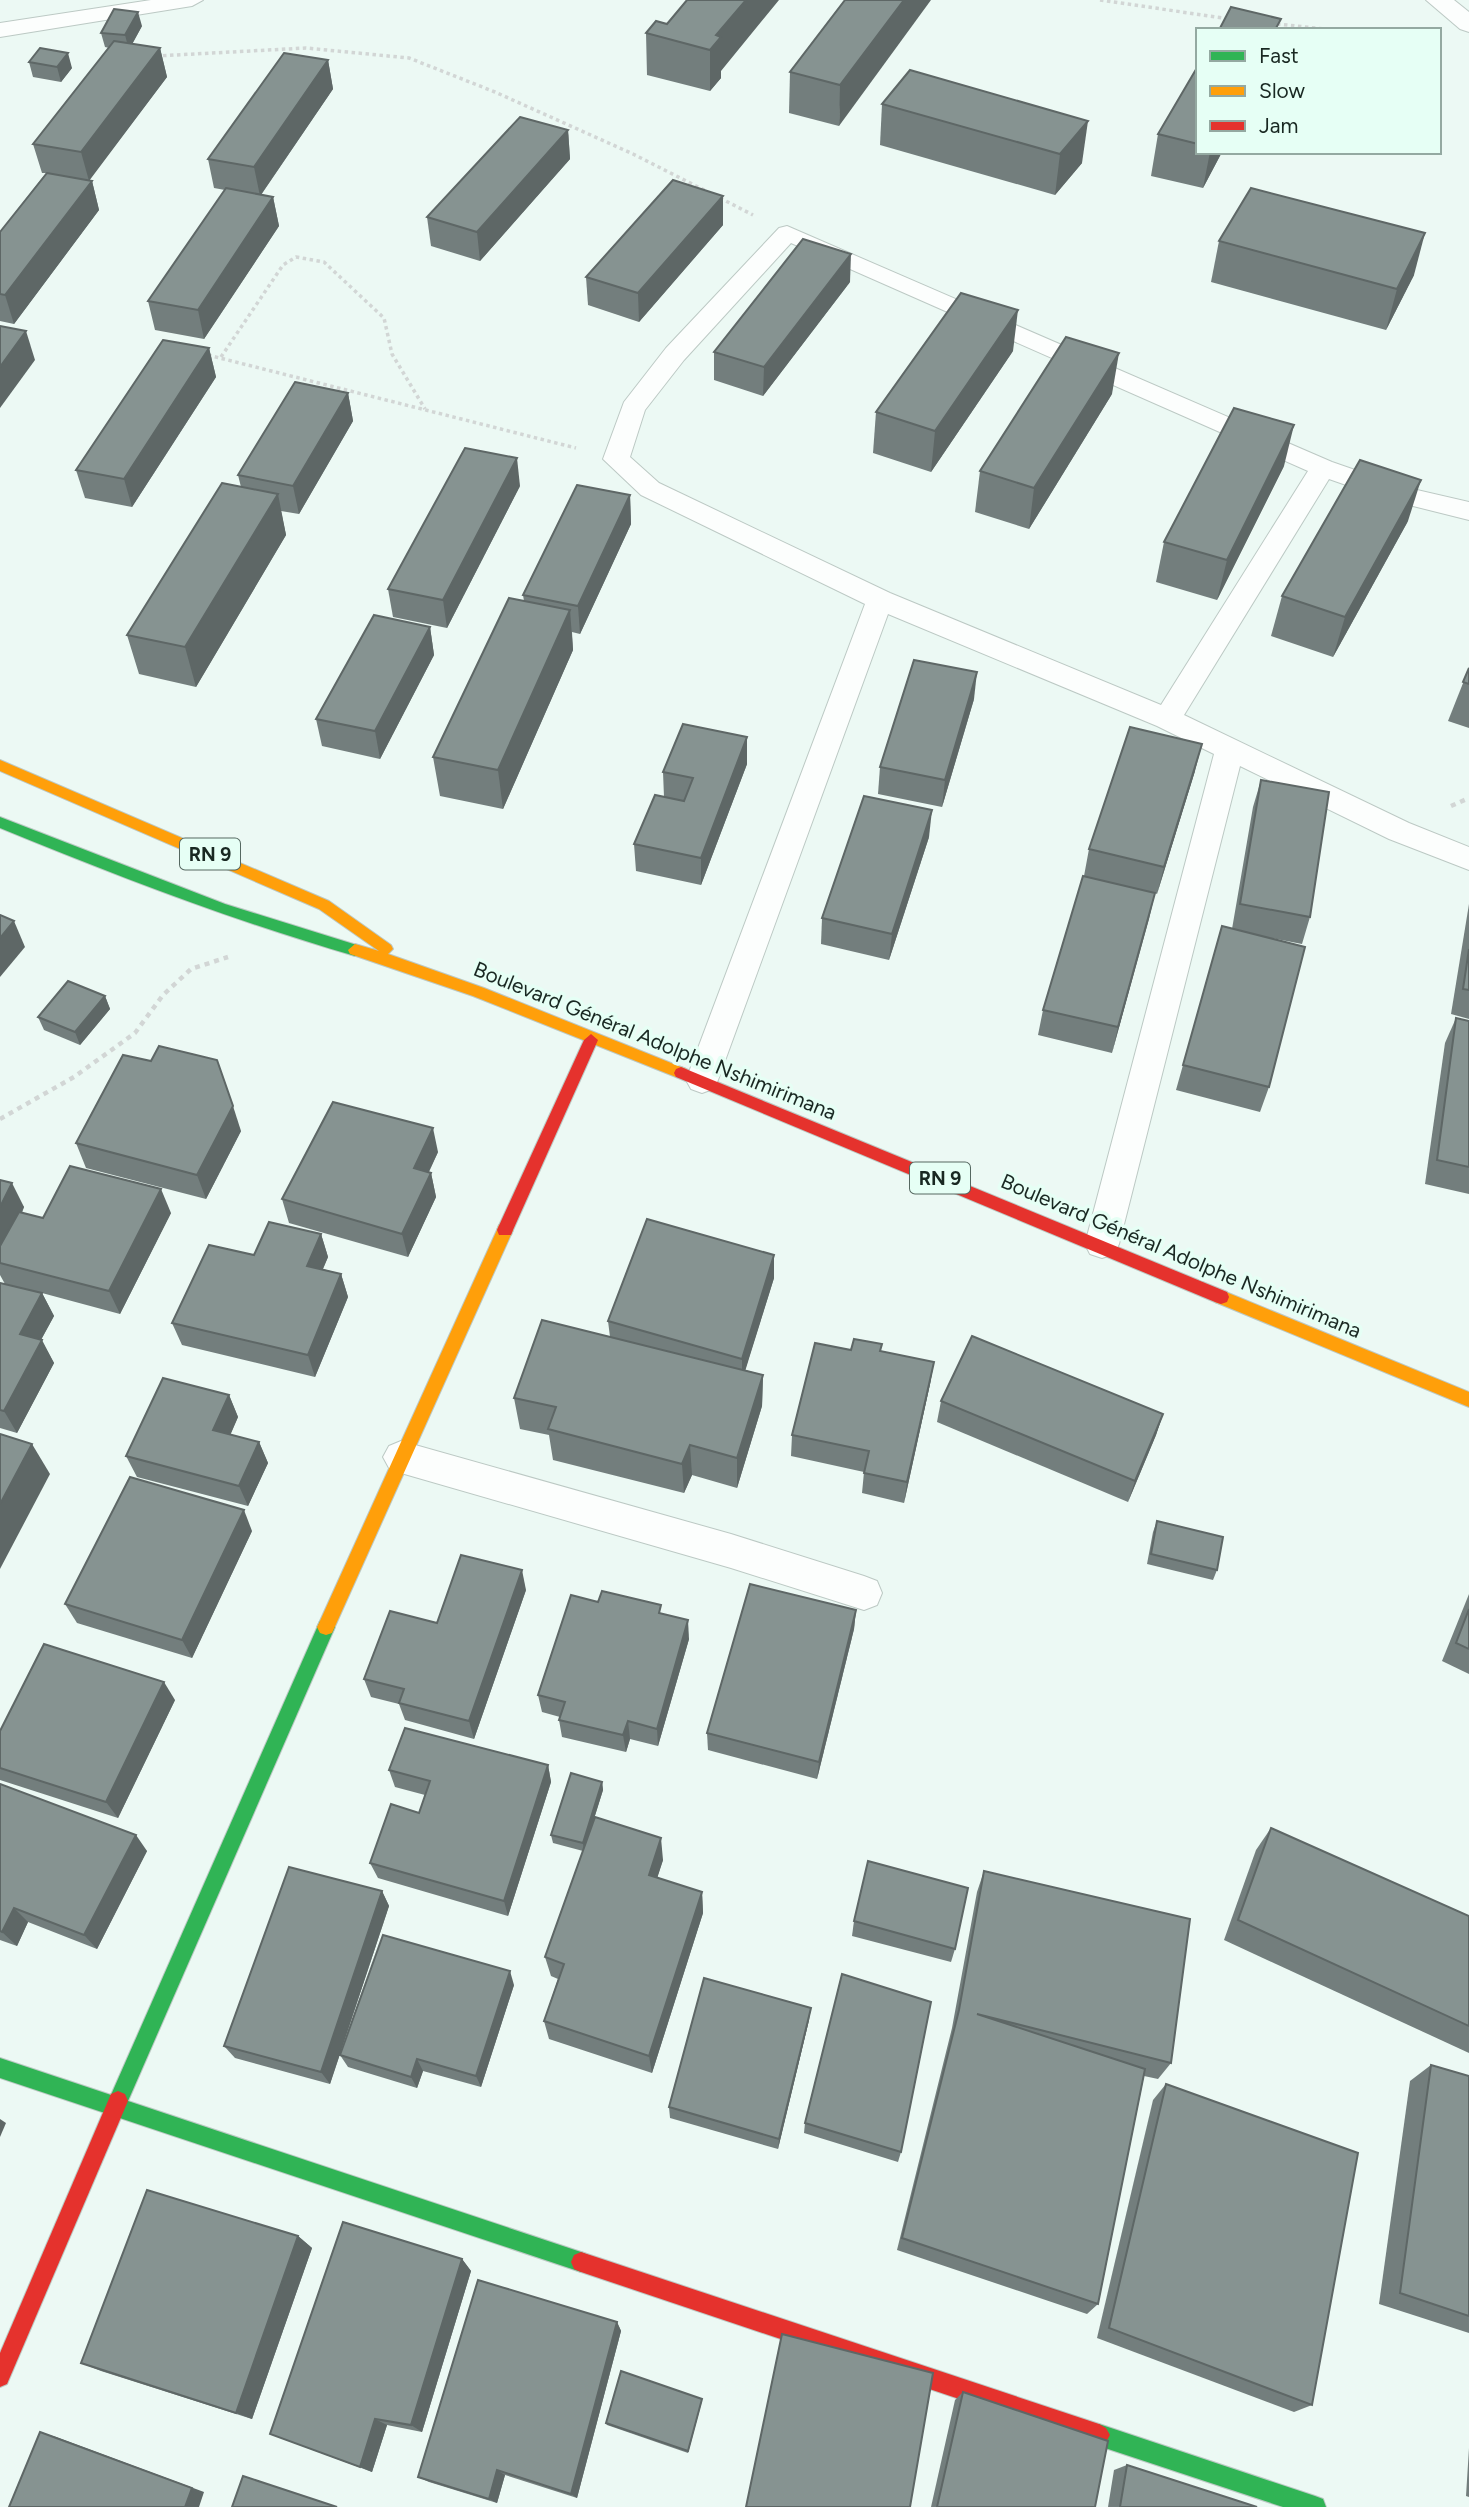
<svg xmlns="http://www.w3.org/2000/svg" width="1469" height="2507" font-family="Figtree,sans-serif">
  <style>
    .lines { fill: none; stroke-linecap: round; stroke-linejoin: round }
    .lane-casing { stroke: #bcc9c4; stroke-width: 2 }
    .street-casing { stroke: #bcc9c4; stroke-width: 2 }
    .fast-casing { stroke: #bcc9c4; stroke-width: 2 }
    .slow-casing { stroke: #bcc9c4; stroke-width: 2 }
    .jam-casing { stroke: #bcc9c4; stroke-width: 2 }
    .path-far1 { stroke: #d2d6d5; stroke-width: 3.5; stroke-dasharray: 3.5 3.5; stroke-linecap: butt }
    .path { stroke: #d2d6d5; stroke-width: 4.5; stroke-dasharray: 5 5; stroke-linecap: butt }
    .lane { fill: #fcfefd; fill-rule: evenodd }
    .street { fill: #fcfefd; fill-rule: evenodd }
    .fast { fill: #30b455; fill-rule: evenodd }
    .slow { fill: #ff9f0a; fill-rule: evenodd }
    .jam { fill: #e5322d; fill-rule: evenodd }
    .wall { fill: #737e7d }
    .shaded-wall { fill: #5e6766 }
    .building { fill: #869391; stroke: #5e6766; stroke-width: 2 }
    .labels { text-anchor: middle; stroke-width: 7; stroke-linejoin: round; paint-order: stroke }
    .shield { fill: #e6fff5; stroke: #566861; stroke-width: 2 }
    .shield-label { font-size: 19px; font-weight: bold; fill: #192822 }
    .street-label { font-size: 21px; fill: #192822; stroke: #e6fff5 }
  </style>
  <rect width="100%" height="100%" fill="#ecf9f4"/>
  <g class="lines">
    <defs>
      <g id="lane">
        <path d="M151,0H203L192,6L0,37V23Z"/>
        <path d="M787,226L1332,462L1404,487L1469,502V520L1389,500L1329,479L1184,715L1409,823L1469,847V870L1389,839L1240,766L1119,1244L1114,1254L1102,1258L1090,1254L1085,1244L1214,754L1157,726L888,614L718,1080L713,1089L702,1093L691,1089L686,1080L865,604L641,495L603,459L624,402L666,348L779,228ZM791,243L1308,471L1161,705L890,593L659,483L630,457L645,410L684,360Z"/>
        <path d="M401,1441L731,1534L864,1576L877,1581L882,1593L877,1605L864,1610L731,1568L401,1473L389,1468L383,1457L389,1446Z"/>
      </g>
      <path id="street" d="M1426,0H1454L1469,12V32L1460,29Z"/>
      <g id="fast">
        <path d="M0,817L225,904L360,946L362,950L355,956C234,921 117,876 0,828Z"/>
        <path d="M326,1619L332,1621L335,1627L128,2101L581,2252L588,2255L591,2262L588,2269L581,2272L0,2078V2058L111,2095L320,1621Z"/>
        <path d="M1099,2424L1315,2496L1323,2499L1326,2507H1283L1099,2446L1092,2442L1088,2435L1092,2428Z"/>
      </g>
      <g id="slow">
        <path d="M0,760L329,901L391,945L393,949L388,954L484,988L686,1069L688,1073L686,1077H676L473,996L350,954L348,950L355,944L379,951L319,909L0,771Z"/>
        <path d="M505,1223L511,1225L513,1230L332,1633L326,1635L320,1633L317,1627L320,1621L497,1230L499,1225Z"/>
        <path d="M1221,1290L1469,1392V1407L1215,1302L1213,1297L1215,1292Z"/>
      </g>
      <g id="jam">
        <path d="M591,1034L598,1040L513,1230L511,1235H499L497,1230L584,1040Z"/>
        <path d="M681,1067L1227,1292L1229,1297L1227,1302L1221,1304L1215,1302L676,1077L674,1073L676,1069Z"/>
        <path d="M118,2091L125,2094L128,2101L7,2384L0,2387V2353L111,2094Z"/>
        <path d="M581,2252L1099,2424L1106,2428L1110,2435L1106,2442L1099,2446L581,2272L574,2269L571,2262L574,2255Z"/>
      </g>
    </defs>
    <!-- lane casing -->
    <use href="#lane" class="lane-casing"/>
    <!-- street casing -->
    <use href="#street" class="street-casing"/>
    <!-- fast casing -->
    <use href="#fast" class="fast-casing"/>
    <!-- slow casing -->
    <use href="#slow" class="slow-casing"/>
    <!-- jam casing -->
    <use href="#jam" class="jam-casing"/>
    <!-- path-far1 -->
    <g class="path-far1">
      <path d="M1100,0L1230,19"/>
      <path d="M1277,24L1334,30"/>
      <path d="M156,56L306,48L409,58L495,92L633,154L706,191"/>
      <path d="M720,198L753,215"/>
      <path d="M208,355L576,448"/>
      <path d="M221,357L283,265L296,257L324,262L384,318L392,354L425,409"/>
    </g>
    <!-- path -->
    <g class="path">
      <path d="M1451,806L1469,798"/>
      <path d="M0,1119L74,1077L135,1033L163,995L191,969L228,957"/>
    </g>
    <!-- lane -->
    <use href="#lane" class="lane"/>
    <!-- street -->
    <use href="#street" class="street"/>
    <!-- fast -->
    <use href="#fast" class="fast"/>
    <!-- slow -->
    <use href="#slow" class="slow"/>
    <!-- jam -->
    <use href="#jam" class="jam"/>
  </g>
  <!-- wall -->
  <g class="wall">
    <path d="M687,0L721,71V78L710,91L647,75L646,33L667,24Z"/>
    <path d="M845,0L839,126L789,113L790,72Z"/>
    <path d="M142,26L132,44L160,48L167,77L89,180L92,181L99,210L14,324L0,321V232L46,173H42L33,144L109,48L105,47L101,33Z"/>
    <path d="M328,60L333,89L261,195L273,197L279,226L204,339L155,330L148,301L225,190L214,188L208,159Z"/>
    <path d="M29,62L72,68L61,82L33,77Z"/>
    <path d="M1198,66V152H1222L1203,188L1151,176L1158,134Z"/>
    <path d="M910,70L1082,163L1055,195L880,145L882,104Z"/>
    <path d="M568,130L570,159L480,261L431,246L427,217Z"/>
    <path d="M723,196V225L639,322L588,305L586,277Z"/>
    <path d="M1219,241L1414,275L1386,330L1211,282Z"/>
    <path d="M850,282L763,396L714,380V352Z"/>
    <path d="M209,348L216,377L132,507L85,498L76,470Z"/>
    <path d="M1013,351L931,472L873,453L876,412Z"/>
    <path d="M348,393L353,421L299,514L281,511L286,535L196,687L139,674L127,635L241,487L238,475Z"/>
    <path d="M1112,394L1029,529L975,512L980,471Z"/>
    <path d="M1284,466L1217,600L1156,582L1164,542Z"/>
    <path d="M520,486L447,628L393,617L388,589Z"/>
    <path d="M630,495L631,524L580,634L572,632L573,650L503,809L440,796L433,757L524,601L523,595Z"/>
    <path d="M1408,521L1333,657L1271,636L1282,596Z"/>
    <path d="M430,627L434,655L380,759L322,746L316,719Z"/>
    <path d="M1469,668V728L1448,721Z"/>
    <path d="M974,699L942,807L878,794L880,767Z"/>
    <path d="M747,764L701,885L636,871L634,844L664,797L663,772Z"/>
    <path d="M1195,771L1157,894L1155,893L1112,1053L1038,1035L1043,1010L1084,876L1089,849Z"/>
    <path d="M1261,780L1310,917L1302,944L1256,935L1269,1087L1260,1112L1176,1090L1222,926L1232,929L1253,807Z"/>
    <path d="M929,837L889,960L821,944L822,918Z"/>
    <path d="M1469,904V1019L1451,1014Z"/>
    <path d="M105,996L110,1009L80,1045L44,1030L38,1017Z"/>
    <path d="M1456,1018L1469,1021V1194L1425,1184L1445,1043Z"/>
    <path d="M241,1131L206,1199L86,1168L76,1143Z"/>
    <path d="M438,1152L429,1172L431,1173L436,1197L408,1257L289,1223L282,1199Z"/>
    <path d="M0,1180L24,1207L22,1213L43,1218L171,1213L120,1314L42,1293L54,1316L41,1340L54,1363L17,1433L0,1428V1283L5,1284L0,1275Z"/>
    <path d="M321,1234L328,1257L323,1269L341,1274L348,1297L315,1377L182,1345L172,1323L254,1255Z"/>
    <path d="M774,1255V1278L745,1370L763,1375L762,1406L737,1488L692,1475L684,1493L553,1460L549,1435L520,1429L514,1398L610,1337L608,1321Z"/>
    <path d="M851,1350L881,1351L934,1362L930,1384L904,1503L862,1493L864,1472L791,1456L792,1435Z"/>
    <path d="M229,1395L238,1417L230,1435L259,1442L268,1463L248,1506L137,1477L126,1456Z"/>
    <path d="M941,1401L1163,1414L1156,1435L1128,1502L937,1422Z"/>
    <path d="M1157,1521L1217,1570L1213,1580L1147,1564L1153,1532Z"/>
    <path d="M252,1531L192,1658L77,1623L65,1604Z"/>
    <path d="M526,1590L474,1739L405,1720L399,1704L371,1697L364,1679L437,1623Z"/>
    <path d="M1469,1594V1674L1442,1661Z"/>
    <path d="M598,1602L662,1614L689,1639L658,1746L630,1739L626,1752L562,1737L559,1720L560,1717L542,1712L538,1695Z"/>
    <path d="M856,1610L854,1629L817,1779L708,1750L707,1733Z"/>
    <path d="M175,1700L118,1818L0,1780V1731Z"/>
    <path d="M548,1765L551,1782L508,1916L378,1878L370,1863L419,1813L425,1795L395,1787L389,1770Z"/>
    <path d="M602,1782L603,1790L592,1825L663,1860L657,1878L702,1892L703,1913L652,2073L549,2039L544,2021L558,1979L551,1976L545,1957L583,1851L553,1843L551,1835Z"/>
    <path d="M0,1784L147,1851L97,1949L28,1922L17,1946L0,1940Z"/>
    <path d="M1271,1828L1469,1916V2053L1224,1940L1256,1850Z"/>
    <path d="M984,1871L1171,2063L1158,2079L1144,2076L1098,2304L1087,2314L897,2250L952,2028L977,1892Z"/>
    <path d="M382,1891L389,1906L330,2084L235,2058L224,2046Z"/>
    <path d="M854,1921L955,1949L951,1962L852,1936Z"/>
    <path d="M514,1985L481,2087L423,2071L417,2088L348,2067L340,2055Z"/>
    <path d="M809,2020L778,2149L670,2118L669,2107Z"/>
    <path d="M1431,2065L1469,2076V2333L1379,2304L1410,2081Z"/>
    <path d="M1166,2084L1312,2405L1294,2412L1097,2338L1153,2100Z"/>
    <path d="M805,2123L901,2152L898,2162L804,2133Z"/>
    <path d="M298,2236L312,2248L252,2419L101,2371L81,2363Z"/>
    <path d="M462,2259L471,2271L422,2432L387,2425L372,2472L270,2434Z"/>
    <path d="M617,2322L621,2331L577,2498L505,2475L497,2503L429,2482L418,2477Z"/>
    <path d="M963,2392L1095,2507H931L955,2400Z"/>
    <path d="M702,2399V2401L688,2453L607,2425L606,2423Z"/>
    <path d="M1469,2448V2497L1466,2496Z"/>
    <path d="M1127,2465L1257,2507H1108L1114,2470Z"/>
  </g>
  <!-- shaded-wall -->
  <g class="shaded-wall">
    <path d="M746,0H779L721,71V78L710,91V50L716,35Z"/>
    <path d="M904,0H931L839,126L840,85Z"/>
    <path d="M138,12L142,26L129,50L125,35Z"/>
    <path d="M160,48L167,77L89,181L81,152Z"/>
    <path d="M68,53L72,68L61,82L57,67Z"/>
    <path d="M328,60L333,89L260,196L254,167Z"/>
    <path d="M1088,121L1082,163L1055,195L1060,154Z"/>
    <path d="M568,130L570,159L480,261L477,232Z"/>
    <path d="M1210,152H1222L1203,188Z"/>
    <path d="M92,181L99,210L14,324L5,295Z"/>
    <path d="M723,196V225L639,322L638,293Z"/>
    <path d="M273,197L279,226L204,339L198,310Z"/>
    <path d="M1425,233L1414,275L1386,330L1397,289Z"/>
    <path d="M851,254L850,282L763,396L764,367Z"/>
    <path d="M1018,310L1013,351L931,472L935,431Z"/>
    <path d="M26,331L35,360L0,408V367Z"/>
    <path d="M209,348L216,377L132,507L124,479Z"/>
    <path d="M1119,353L1112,394L1029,529L1034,488Z"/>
    <path d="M348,393L353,421L299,514L293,486Z"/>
    <path d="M1294,425L1284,466L1217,600L1227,560Z"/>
    <path d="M517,458L520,486L447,628L443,600Z"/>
    <path d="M1421,480L1408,521L1333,657L1345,617Z"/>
    <path d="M278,494L286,535L196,687L185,647Z"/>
    <path d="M630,495L631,524L580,634L578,606Z"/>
    <path d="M570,610L573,650L503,809L498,770Z"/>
    <path d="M430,627L434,655L380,759L375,731Z"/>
    <path d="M977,672L974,699L942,807L945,780Z"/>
    <path d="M747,737V764L701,885V858Z"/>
    <path d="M1202,744L1195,771L1157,894L1164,867Z"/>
    <path d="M932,810L929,837L889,960L892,934Z"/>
    <path d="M1155,893L1149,919L1112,1053L1118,1027Z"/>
    <path d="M14,921L25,947L0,977V938Z"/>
    <path d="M105,996L110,1009L80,1045L75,1032Z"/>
    <path d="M233,1106L241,1131L206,1199L197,1175Z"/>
    <path d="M433,1128L438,1152L419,1192L414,1168Z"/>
    <path d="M431,1173L436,1197L408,1257L402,1234Z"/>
    <path d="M12,1183L24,1207L0,1255V1207Z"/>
    <path d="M161,1189L171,1213L120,1314L109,1291Z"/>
    <path d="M321,1234L328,1257L314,1289L307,1266Z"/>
    <path d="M774,1255V1278L742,1381V1359Z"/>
    <path d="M341,1274L348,1297L315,1377L308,1355Z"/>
    <path d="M42,1293L54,1316L32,1356L20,1334Z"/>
    <path d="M42,1340L54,1363L17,1433L4,1411Z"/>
    <path d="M934,1362L930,1384L904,1503L907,1482Z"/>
    <path d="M763,1375L762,1406L737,1488V1458Z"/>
    <path d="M229,1395L238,1417L223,1452L213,1430Z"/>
    <path d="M1163,1414L1156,1435L1128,1502L1135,1481Z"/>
    <path d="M259,1442L268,1463L248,1506L239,1486Z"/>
    <path d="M32,1444L50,1474L0,1569V1504Z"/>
    <path d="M690,1445L692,1475L684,1493L682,1464Z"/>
    <path d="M244,1510L252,1531L192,1658L182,1640Z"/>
    <path d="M522,1570L526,1590L474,1739L469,1721Z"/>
    <path d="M856,1610L854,1629L817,1779L819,1762Z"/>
    <path d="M688,1620L689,1639L658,1746L657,1729Z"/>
    <path d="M164,1682L175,1700L118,1818L106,1802Z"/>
    <path d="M628,1721L630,1739L626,1752L623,1735Z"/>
    <path d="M548,1765L551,1782L508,1916L504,1901Z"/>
    <path d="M602,1782L603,1790L584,1851L583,1843Z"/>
    <path d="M136,1835L147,1851L97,1949L84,1935Z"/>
    <path d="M661,1838L663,1860L651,1897L649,1875Z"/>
    <path d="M382,1891L389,1906L330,2084L321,2072Z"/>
    <path d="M702,1892L703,1913L652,2073L649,2056Z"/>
    <path d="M14,1908L28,1922L17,1946L2,1932Z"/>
    <path d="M510,1971L514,1985L481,2087L476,2076Z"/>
    <path d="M811,2008L809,2020L778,2149L779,2139Z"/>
    <path d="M417,2059L423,2071L417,2088L411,2077Z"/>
    <path d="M0,2119L6,2123L0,2137Z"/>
    <path d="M298,2236L312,2248L252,2419L236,2413Z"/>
    <path d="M462,2259L471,2271L422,2432L411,2425Z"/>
    <path d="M617,2322L621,2331L577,2498L571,2494Z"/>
    <path d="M375,2419L387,2425L372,2472L360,2467Z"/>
    <path d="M40,2432L56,2437L204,2492L199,2507H185Z"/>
    <path d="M497,2470L505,2475L497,2503L489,2499Z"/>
  </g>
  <!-- building -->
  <g class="building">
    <path d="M687,0H746L716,35L721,37L710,50L646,33L656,21L667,24Z"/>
    <path d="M845,0H904L840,85L790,72Z"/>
    <path d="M1231,7L1281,19L1275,30H1219Z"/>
    <path d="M114,9L138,12L125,35L101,33Z"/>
    <path d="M114,41L160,48L81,152L33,144Z"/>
    <path d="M40,48L68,53L57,67L29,62Z"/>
    <path d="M284,53L328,60L254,167L208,159Z"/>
    <path d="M1198,66V144L1158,134Z"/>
    <path d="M910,70L1088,121L1060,154L882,104Z"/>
    <path d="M520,117L568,130L477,232L427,217Z"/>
    <path d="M47,173L92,181L5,295L0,294V232Z"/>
    <path d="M673,180L723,196L638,293L586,277Z"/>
    <path d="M226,188L273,197L198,310L148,301Z"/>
    <path d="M1251,188L1425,233L1397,289L1219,241Z"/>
    <path d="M803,239L851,254L764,367L714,352Z"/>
    <path d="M961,293L1018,310L935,431L876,412Z"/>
    <path d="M0,326L26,331L0,367Z"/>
    <path d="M1066,337L1119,353L1034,488L980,471Z"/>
    <path d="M163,340L209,348L124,479L76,470Z"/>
    <path d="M295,382L348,393L293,486L238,475Z"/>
    <path d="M1234,408L1294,425L1227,560L1164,542Z"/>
    <path d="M465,448L517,458L443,600L388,589Z"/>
    <path d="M1360,460L1421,480L1345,617L1282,596Z"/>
    <path d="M222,483L278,494L185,647L127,635Z"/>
    <path d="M577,485L630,495L578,606L523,595Z"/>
    <path d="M509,598L570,610L498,770L433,757Z"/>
    <path d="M374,615L430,627L375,731L316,719Z"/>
    <path d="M914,660L977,672L945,780L880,767Z"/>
    <path d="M1469,668V684L1463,682Z"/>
    <path d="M683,724L747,737L701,858L634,844L655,795L684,801L693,778L663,772Z"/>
    <path d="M1130,727L1202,744L1164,867L1089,849Z"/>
    <path d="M1261,780L1329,792L1310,917L1240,904Z"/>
    <path d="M864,796L932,810L892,934L822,918Z"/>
    <path d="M1083,876L1155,893L1118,1027L1043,1010Z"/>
    <path d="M0,915L14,921L0,938Z"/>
    <path d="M1222,926L1305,947L1269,1087L1183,1065Z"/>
    <path d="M1469,949V990L1463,989Z"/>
    <path d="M68,981L105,996L75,1032L38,1017Z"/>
    <path d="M1456,1018L1469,1021V1167L1437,1160Z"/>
    <path d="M159,1046L217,1060L233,1106L197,1175L76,1143L123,1055L151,1061Z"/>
    <path d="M333,1102L433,1128L414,1168L431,1173L402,1234L282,1199Z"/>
    <path d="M70,1166L161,1189L109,1291L0,1263V1246L19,1212L43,1218Z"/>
    <path d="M0,1180L12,1183L0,1207Z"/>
    <path d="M647,1219L774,1255L742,1359L608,1321Z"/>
    <path d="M269,1222L321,1234L307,1266L341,1274L308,1355L172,1323L209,1245L254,1255Z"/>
    <path d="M0,1283L42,1293L20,1334L42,1340L4,1411L0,1410Z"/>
    <path d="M542,1320L763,1375L737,1458L690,1445L682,1464L548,1429L556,1407L514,1398Z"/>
    <path d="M972,1336L1163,1414L1135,1481L941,1401Z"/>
    <path d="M854,1339L882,1344L880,1351L934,1362L907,1482L864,1473L869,1451L792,1435L815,1343L851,1350Z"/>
    <path d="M163,1378L229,1395L213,1430L259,1442L239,1486L126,1456Z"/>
    <path d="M0,1434L32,1444L0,1504Z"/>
    <path d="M130,1477L244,1510L182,1640L65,1604Z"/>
    <path d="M1157,1521L1223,1537L1217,1570L1151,1554Z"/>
    <path d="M461,1555L522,1570L469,1721L399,1703L404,1689L364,1679L390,1611L437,1623Z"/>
    <path d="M750,1584L856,1610L819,1762L707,1733Z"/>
    <path d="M602,1591L661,1605L659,1613L688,1620L657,1729L628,1721L623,1735L559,1720L565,1702L538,1695L571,1595L598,1602Z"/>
    <path d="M1469,1609V1649L1456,1643Z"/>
    <path d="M44,1644L164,1682L106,1802L0,1768V1731Z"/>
    <path d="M405,1728L548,1765L504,1901L370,1863L391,1804L419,1813L430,1781L389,1770Z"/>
    <path d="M571,1773L602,1782L583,1843L551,1835Z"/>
    <path d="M0,1784L136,1835L84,1935L14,1908L2,1932L0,1931Z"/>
    <path d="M595,1817L661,1838L649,1875L702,1892L649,2056L544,2021L564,1964L545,1957Z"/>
    <path d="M1271,1828L1469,1916V2026L1238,1920Z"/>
    <path d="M868,1861L968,1888L955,1949L854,1921Z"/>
    <path d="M289,1867L382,1891L321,2072L224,2046Z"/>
    <path d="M984,1871L1190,1919L1171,2063L977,2014L1145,2069L1098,2304L902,2238L959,2010Z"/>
    <path d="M383,1935L510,1971L476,2076L417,2059L411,2077L340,2055Z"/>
    <path d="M842,1974L931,2002L901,2152L805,2123Z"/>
    <path d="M704,1978L811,2008L779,2139L669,2107Z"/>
    <path d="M1431,2065L1469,2076V2316L1400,2293Z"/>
    <path d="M1166,2084L1358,2153L1312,2405L1109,2328Z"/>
    <path d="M147,2190L298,2236L236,2413L81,2363Z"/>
    <path d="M343,2222L462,2259L411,2425L375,2419L360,2467L270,2434Z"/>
    <path d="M478,2280L617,2322L571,2494L497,2470L489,2499L418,2477Z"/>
    <path d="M782,2334L933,2373L910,2507H746Z"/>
    <path d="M621,2371L702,2399L688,2451L606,2423Z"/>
    <path d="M963,2392L1108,2441L1095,2507H937Z"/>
    <path d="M40,2432L192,2488L185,2507H9Z"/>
    <path d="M1127,2465L1257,2507H1120Z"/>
    <path d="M243,2476L337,2507H232Z"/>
  </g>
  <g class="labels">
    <!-- shield labels -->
    <g class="shield">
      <rect x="180" y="838.5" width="60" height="31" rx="5"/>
      <rect x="910" y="1162.5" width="60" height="31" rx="5"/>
    </g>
    <g class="shield-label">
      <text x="210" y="861">RN 9</text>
      <text x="940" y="1185">RN 9</text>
    </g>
    <!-- street labels -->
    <g class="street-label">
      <text transform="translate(655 1041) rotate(22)" y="7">Boulevard Général Adolphe Nshimirimana</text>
      <text transform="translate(1181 1256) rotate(23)" y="7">Boulevard Général Adolphe Nshimirimana</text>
    </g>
  </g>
  <!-- legend -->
  <rect x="1196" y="28" width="245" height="126" fill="#e6fff5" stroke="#94a9a1" stroke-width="2"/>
  <rect x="1210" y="51" width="35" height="10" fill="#30b455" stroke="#94a9a1" stroke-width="2"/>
  <text x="1259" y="63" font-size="21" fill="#192822">Fast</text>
  <rect x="1210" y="86" width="35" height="10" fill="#ff9f0a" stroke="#94a9a1" stroke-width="2"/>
  <text x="1259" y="98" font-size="21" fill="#192822">Slow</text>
  <rect x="1210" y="121" width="35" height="10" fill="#e5322d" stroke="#94a9a1" stroke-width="2"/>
  <text x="1259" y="133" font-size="21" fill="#192822">Jam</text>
</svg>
